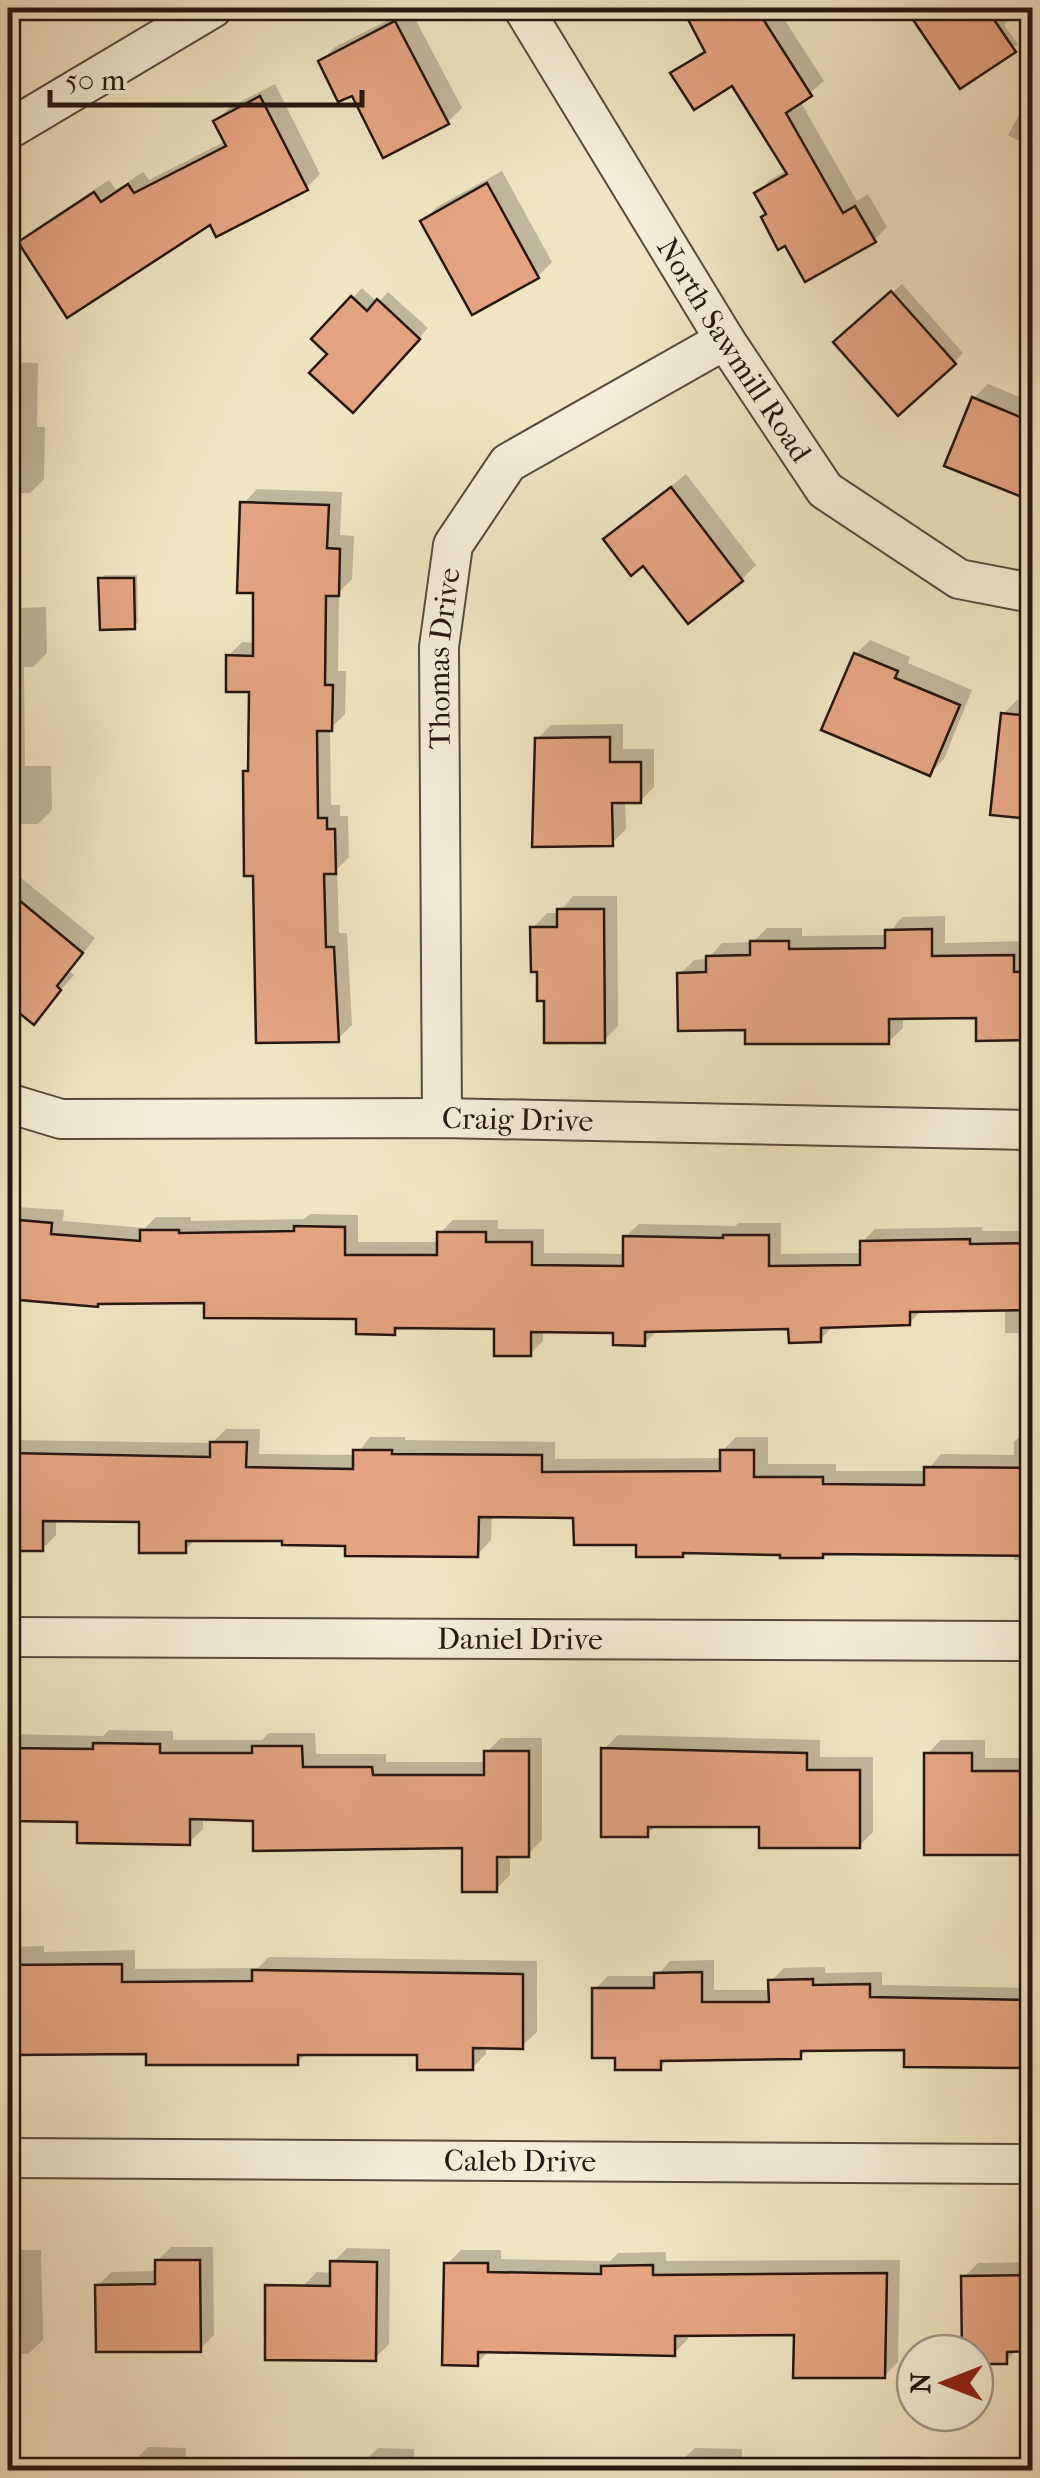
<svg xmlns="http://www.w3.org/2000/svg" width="1040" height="2478" font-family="'IM FELL French Canon',serif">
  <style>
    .shadow { fill: #0003 }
    .building { fill: #e4a482; stroke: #271711; stroke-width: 2.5 }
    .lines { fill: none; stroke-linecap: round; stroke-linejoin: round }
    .minor-casing { stroke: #594a3d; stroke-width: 42 }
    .minor { stroke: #f5edd7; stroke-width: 38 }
    .labels { text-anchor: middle; stroke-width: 8; stroke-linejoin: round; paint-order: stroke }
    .street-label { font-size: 30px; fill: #271711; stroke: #f5edd7 }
  </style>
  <rect width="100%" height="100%" fill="#f0e4c2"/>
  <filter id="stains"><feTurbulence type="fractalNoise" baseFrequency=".002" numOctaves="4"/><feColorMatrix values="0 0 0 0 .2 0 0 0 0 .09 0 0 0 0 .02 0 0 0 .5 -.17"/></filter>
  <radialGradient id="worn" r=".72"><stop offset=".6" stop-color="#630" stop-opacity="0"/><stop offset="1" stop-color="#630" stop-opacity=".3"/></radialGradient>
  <!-- shadow -->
  <g class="shadow">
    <path d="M8,8H23L8,16Z"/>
    <path d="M685,8H777L824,81L800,101L857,201L868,194L887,227L874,240L768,213L757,193L770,180L787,170L733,83L673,74L706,48Z"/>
    <path d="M908,8H1001L1009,19L1004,25L1018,44L960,86Z"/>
    <path d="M410,9L462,108L448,122L353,93L321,61L335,47Z"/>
    <path d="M275,84L320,174L306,188L211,222L21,243L35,229L109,180L116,190L143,172L149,180L226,141L216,121L230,107Z"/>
    <path d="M1032,91V149L1008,135Z"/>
    <path d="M1032,156V188L1018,180Z"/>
    <path d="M502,171L552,262L538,276L473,312L423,221L437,207Z"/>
    <path d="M902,284L963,353L954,363L846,333Z"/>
    <path d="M362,288L378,303L388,292L428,328L362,401L331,354L315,339Z"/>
    <path d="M8,362L38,363L37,427H45L44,479L30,493H18L20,608L46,607L47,653L33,667H24L25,766H51L52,810L38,824H8Z"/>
    <path d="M988,384L1032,402V499L948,465L974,398Z"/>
    <path d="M686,474L756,565L742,579L644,563L606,539Z"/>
    <path d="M257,489L342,492L340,535L354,536L352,579L339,592L338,671H346L345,714L330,729L331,805H340V816H348L349,857L337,869L339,933H347L352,1025L338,1039L255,873L246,772L250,767L252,690L228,656L242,642L255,643V591L243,504Z"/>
    <path d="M105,575H137L138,622L134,627L101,579Z"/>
    <path d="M870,640L910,657L908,663L972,690L944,759L930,773L856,654Z"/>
    <path d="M1017,700L1032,702V817L993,813L1003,714Z"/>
    <path d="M623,724V749H654V787L640,801H625L626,829L611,844L537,739L551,725Z"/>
    <path d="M10,869L95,938L69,971L74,975L33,1021L8,1000V872Z"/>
    <path d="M573,896H617L618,1026L604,1040L546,999L533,928L547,913H559Z"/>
    <path d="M945,916V943L1027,941V959L1032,958V1038H979V1015L903,1016V1028L888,1042L747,1027L680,974L694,960L708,959L722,943L753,942L767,928H802V936L888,935L902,917Z"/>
    <path d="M17,1207L64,1210L63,1221L145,1228L156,1217H191V1221L304,1219L310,1214L358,1215V1242H440V1233L453,1220H498V1229H544V1253L625,1254V1237L639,1224L735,1226L739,1223H781V1254L862,1253V1242L875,1229L982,1227V1231H1032V1333H1005V1308L923,1309L909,1323L833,1326L820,1340L790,1326L658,1330L644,1344L615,1330H543V1341L530,1354L497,1327L400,1326L394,1332L359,1316L207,1300L100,1301L97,1304L8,1297V1216Z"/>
    <path d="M1028,1428H1032V1560H1014V1553L899,1552L782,1556V1552L686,1551L682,1554L639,1542L576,1516L492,1515L491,1540L477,1555L285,1539H196L185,1550L141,1520L56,1518V1535L42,1549L8,1548V1446L13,1440L212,1443L226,1429H260L259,1454L356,1455L370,1437H405V1440L555,1442V1459L722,1458V1451L736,1437H768V1464H836V1471H927L941,1454L1014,1455V1442Z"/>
    <path d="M109,1730L173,1731V1740H262L269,1733H315L316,1754H386V1762H487V1752L501,1738H542V1840L528,1854H510V1875L496,1889L465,1845L255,1819L203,1817V1829L188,1843L79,1819H8V1734L103,1736Z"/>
    <path d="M618,1735L820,1740V1757H873V1832L859,1846L761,1825H657L647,1834L604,1749Z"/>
    <path d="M941,1740H985V1758H1032V1845L1025,1852L927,1754Z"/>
    <path d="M44,1946V1952L135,1950V1969L258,1968L269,1957L537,1961V2032L522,2046H486V2054L472,2068L420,2053H307L297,2063L148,2051L35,2052L30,2056L8,2057V1947Z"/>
    <path d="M714,1960V1990H771V1981L784,1968L825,1967V1973L882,1972V1985L1032,1988V2066L907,2064V2047L808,2049L800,2057L669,2058L660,2067L617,2056L595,1989L608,1976H657L670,1961Z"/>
    <path d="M171,2247H213L214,2335L200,2349L97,2286L112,2272L157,2271V2261Z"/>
    <path d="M347,2248L390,2249L389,2344L375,2358L303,2286L317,2272L333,2273V2262Z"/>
    <path d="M8,2250H41L43,2340L28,2354H8Z"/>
    <path d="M461,2250H501V2259L610,2261L618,2253L666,2252V2261L900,2260L898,2362L884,2376L796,2332L688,2333V2339L674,2353L490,2350L477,2363L447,2264Z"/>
    <path d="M1032,2262V2349H1018L1006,2361L975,2362V2353H965L964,2277L978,2263Z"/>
    <path d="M148,2447L186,2448L185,2470H8V2461L135,2460Z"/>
    <path d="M378,2448L414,2449V2470H364V2462Z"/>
    <path d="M695,2448L742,2449V2467L800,2468L811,2457L921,2456V2470H636L640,2466L680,2468V2462Z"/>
    <path d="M995,2461L1032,2462V2470H986Z"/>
  </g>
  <!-- building -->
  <g class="building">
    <path d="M682,8H756L812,96L786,113L843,213L855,206L876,242L805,282L785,246L778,250L761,217L766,214L754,193L787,174L732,86L694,110L670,73L705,52Z"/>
    <path d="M905,8H986L1016,52L960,89Z"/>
    <path d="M395,21L449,124L383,158L352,96L338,102L318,61Z"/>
    <path d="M260,96L308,190L216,237L210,225L67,318L18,242L94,192L101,202L128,184L134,193L226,146L213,121Z"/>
    <path d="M487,183L539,278L472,315L420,221Z"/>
    <path d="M891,291L956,364L898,416L833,342Z"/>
    <path d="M351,296L367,311L377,299L420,339L353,413L309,373L327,354L311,339Z"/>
    <path d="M972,397L1032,422V501L944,466Z"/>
    <path d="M671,487L743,581L688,624L643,566L631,576L603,539Z"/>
    <path d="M240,502L329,505L327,548L340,549L339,596H326L325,685H333L332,731H317L318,818H327V829H335L336,874H324L326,947H334L339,1042L256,1043L253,876H244L243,771H248L249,692H226V655L253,656V593H237Z"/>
    <path d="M98,578H134L135,629L100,630Z"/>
    <path d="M854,653L898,671L895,678L960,705L930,776L821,730Z"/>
    <path d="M1001,713L1032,716V819L990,815Z"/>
    <path d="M610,737V762H641V803H612L613,846L532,847L535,738Z"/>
    <path d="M8,891L83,953L57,986L61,990L34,1025L8,1004Z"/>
    <path d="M557,909H604L605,1043H544V1001H537V972H531L530,927H557Z"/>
    <path d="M932,929V956L1014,955V972L1032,971V1040L976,1041V1018L889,1019V1044H745V1030L678,1031L677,973L706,972V956L750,955V941H789V949L885,948V930Z"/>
    <path d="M8,1219L52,1223L51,1234L140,1241V1230H179V1233L294,1231V1226L345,1227V1255H437V1232H486V1242H532V1265L623,1266V1236L723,1238V1235H769V1266L860,1265V1241L970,1239V1244L1032,1243V1310L910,1312V1325L821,1328V1342L789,1343L788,1329L645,1332V1346L613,1345V1333L531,1332V1356H494V1329L395,1328V1335L356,1334V1319L204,1318V1303L98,1304V1307L8,1299Z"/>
    <path d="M210,1442H247L246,1467L353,1469V1450H392V1454L542,1455V1472L720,1471V1450H754V1477H823V1484L924,1485V1467L1032,1468V1556L823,1554V1558H780V1555L683,1553V1557H636V1545H574L573,1518L479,1517L478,1557L345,1556V1546L282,1545V1541H186V1553H139V1522L43,1521V1551H8L9,1453L210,1457Z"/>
    <path d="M93,1743L160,1744V1753H252V1746H302L303,1767H372L373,1775H484V1751H529V1857H497V1892H462V1848L253,1851V1821L190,1819V1845L77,1843V1822L8,1821V1748L93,1749Z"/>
    <path d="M601,1748L807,1753V1770H860V1848H759V1827H648V1837H601Z"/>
    <path d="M924,1753H972V1771H1026V1855H924Z"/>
    <path d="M122,1964V1982L252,1981V1970L523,1974V2049L473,2048V2070H417V2055H298V2065H146V2054L8,2055V1965Z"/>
    <path d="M702,1972V2002H769L768,1980L813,1979V1985L870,1984V1997L1032,2000V2068L904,2067V2050L801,2051V2059L661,2061V2070H615V2058H592V1988H654V1973Z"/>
    <path d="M155,2260H200L201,2352H96L95,2285L155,2284Z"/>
    <path d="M330,2261L377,2262L376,2361L265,2360V2285L330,2286Z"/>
    <path d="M444,2263H488V2272L601,2274V2266L653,2265V2275L887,2273L885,2378H793L794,2335L675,2336V2356L478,2352V2366L442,2365Z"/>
    <path d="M1032,2275V2351L1007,2352V2364H975V2353H962L961,2276Z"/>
  </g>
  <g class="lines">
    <defs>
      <g id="minor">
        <path id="s1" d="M523,8L725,340L825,490L959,579L1032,593"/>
        <path d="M8,130L213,8"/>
        <path id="s2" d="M8,1103L61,1119L442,1118L1032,1130"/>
        <path id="s3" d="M442,1118L439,647L453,545L508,463L725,340"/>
        <path id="s4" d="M8,1637L1032,1641"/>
        <path id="s5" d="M8,2158L1032,2164"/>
      </g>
    </defs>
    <!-- minor casing -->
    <use href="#minor" class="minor-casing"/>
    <!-- minor -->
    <use href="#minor" class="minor"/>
  </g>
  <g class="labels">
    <!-- street labels -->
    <g class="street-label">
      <text dy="10" stroke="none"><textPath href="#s1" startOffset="402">North Sawmill Road</textPath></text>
      <text dy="10" stroke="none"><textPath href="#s3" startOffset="460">Thomas Drive</textPath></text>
      <text dy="10" stroke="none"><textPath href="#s2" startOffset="512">Craig Drive</textPath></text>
      <text dy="10" stroke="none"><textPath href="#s4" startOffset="512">Daniel Drive</textPath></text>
      <text dy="10" stroke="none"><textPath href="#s5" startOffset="512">Caleb Drive</textPath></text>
    </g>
  </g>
  <!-- margin -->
  <rect width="1040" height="2478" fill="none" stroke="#f0e4c2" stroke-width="40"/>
  <rect x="10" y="10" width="1020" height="2458" fill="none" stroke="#271711" stroke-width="5"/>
  <rect x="20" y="20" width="1000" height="2438" fill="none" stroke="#271711" stroke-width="2.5"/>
  <!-- north arrow -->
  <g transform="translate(945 2383) rotate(270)"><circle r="48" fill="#f5edd7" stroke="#a39788" stroke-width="2.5"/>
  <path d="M0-8L18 38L0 25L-18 38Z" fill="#8f2418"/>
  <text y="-15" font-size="28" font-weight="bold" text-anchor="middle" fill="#271711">N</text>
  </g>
  <!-- scale -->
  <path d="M50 90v15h312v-15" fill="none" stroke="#271711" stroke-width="5"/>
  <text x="65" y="90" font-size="30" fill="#271711" stroke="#f5edd7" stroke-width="8" paint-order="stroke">50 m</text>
  <rect width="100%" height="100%" filter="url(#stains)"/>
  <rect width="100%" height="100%" fill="url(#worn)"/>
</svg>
